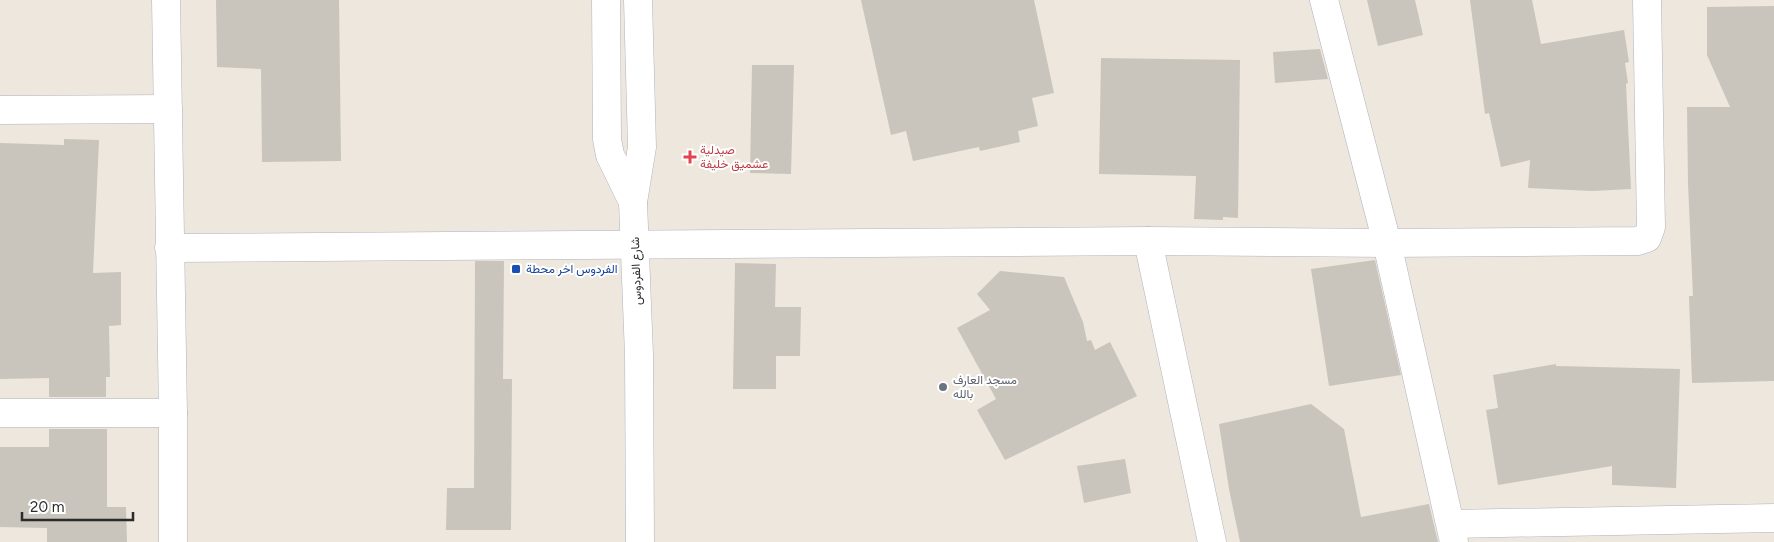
<svg xmlns="http://www.w3.org/2000/svg" width="1774" height="542" font-family="Figtree,Vazirmatn,sans-serif">
  <style>
    .building { fill: #c9c5bc }
    .lines { fill: none; stroke-linecap: round; stroke-linejoin: round }
    .minor-casing { stroke: #b1b2bf; stroke-width: 29 }
    .minor { stroke: #fff; stroke-width: 28 }
    .health-dot { fill: #e0444e; stroke: #fff; stroke-width: 2 }
    .transit-dot { fill: #1a4fb4; stroke: #fff; stroke-width: 2 }
    .worship-dot { fill: #6b7280; stroke: #fff; stroke-width: 2 }
    .labels { text-anchor: middle; stroke-width: 4; stroke-linejoin: round; paint-order: stroke }
    .health-label { font-size: 12px; fill: #be3a42; stroke: #fff; text-anchor: start }
    .transit-label { font-size: 12px; fill: #164399; stroke: #fff; text-anchor: start }
    .street-label { font-size: 12px; fill: #2b2b2b; stroke: #fff }
    .worship-label { font-size: 12px; fill: #5b616d; stroke: #fff; text-anchor: start }
  </style>
  <rect width="100%" height="100%" fill="#ede7dd"/>
  <!-- building -->
  <g class="building">
    <path d="M216,0H339L341,161L262,162L261,69L217,67Z"/>
    <path d="M861,0H1034L1054,93L1032,98L1038,126L1018,131L1020,142L980,151L979,147L913,161L906,131L891,135Z"/>
    <path d="M1367,0H1415L1423,35L1378,46Z"/>
    <path d="M1470,0H1532L1541,44L1624,30L1629,62L1625,63L1628,83L1626,84L1631,189L1592,191L1528,188L1530,160L1501,167L1489,113L1485,114Z"/>
    <path d="M1774,6V381L1692,383L1689,296H1693L1688,183L1687,107H1730L1707,55V7Z"/>
    <path d="M1320,49L1328,79L1275,83L1273,52Z"/>
    <path d="M1101,58L1240,60L1238,218L1223,217V220L1194,219L1196,176L1099,174Z"/>
    <path d="M752,65H794L791,174L750,173Z"/>
    <path d="M64,139L99,140L93,273L121,272V325L109,326L110,377H106V397H49V378L0,379V143L64,145Z"/>
    <path d="M1375,260L1401,375L1329,386L1311,269Z"/>
    <path d="M475,261H504L503,379H512L511,530H446L447,488H474Z"/>
    <path d="M735,263L776,264L775,307H801L800,356H776V389H733Z"/>
    <path d="M1000,271L1064,277L1083,322L1087,341L1091,340L1095,350L1110,342L1137,396L1005,460L977,410L996,399L957,328L990,310L977,294Z"/>
    <path d="M1556,364V366L1680,369L1676,488L1612,485V466L1498,485L1486,410L1498,408L1493,375Z"/>
    <path d="M1311,404L1344,429L1361,517L1429,504L1438,542H1240L1229,489L1219,424Z"/>
    <path d="M49,429H107V507H126L127,542H47V528L0,527V447H49Z"/>
    <path d="M1125,459L1131,493L1084,503L1077,466Z"/>
  </g>
  <g class="lines">
    <defs>
      <g id="minor">
        <path d="M166,0L173,413V542"/>
        <path d="M606,0L607,139L610,155L633,202"/>
        <path d="M638,0L642,147L633,202L639,355L640,542"/>
        <path d="M1324,0L1387,243L1454,542"/>
        <path d="M0,110L168,109"/>
        <path d="M1148,241L1212,542"/>
        <path d="M169,248L1148,241L1387,243L1637,241L1647,238L1651,227L1647,0"/>
        <path d="M0,413H173"/>
        <path d="M1451,524L1774,518"/>
      </g>
    </defs>
    <!-- minor casing -->
    <use href="#minor" class="minor-casing"/>
    <!-- minor -->
    <use href="#minor" class="minor"/>
  </g>
  <!-- markers -->
  <path class="health-dot" d="M687.5 149.5h5v5h5v5h-5v5h-5v-5h-5v-5h5z"/>
  <rect class="transit-dot" x="511" y="264" width="10" height="10" rx="2.5"/>
  <circle class="worship-dot" cx="943" cy="387" r="5"/>
  <g class="labels">
    <!-- health labels -->
    <g class="health-label">
      <text x="700" y="154">صيدلية<tspan x="700" dy="14">عشميق خليفة</tspan></text>
    </g>
    <!-- transit labels -->
    <g class="transit-label">
      <text x="526" y="273">الفردوس اخر محطة</text>
    </g>
    <!-- street labels -->
    <g class="street-label">
      <text transform="translate(636 271) rotate(-92)" y="4">شارع الفردوس</text>
    </g>
    <!-- worship labels -->
    <g class="worship-label">
      <text x="953" y="384">مسجد العارف<tspan x="953" dy="14">بالله</tspan></text>
    </g>
  </g>
  <!-- scale -->
  <path d="M22 512v8h111v-8" fill="none" stroke="#2b2b2b" stroke-width="2.5"/>
  <text x="30" y="512" font-size="15" fill="#2b2b2b" stroke="#ffffff" stroke-width="4" paint-order="stroke">20 m</text>
</svg>
